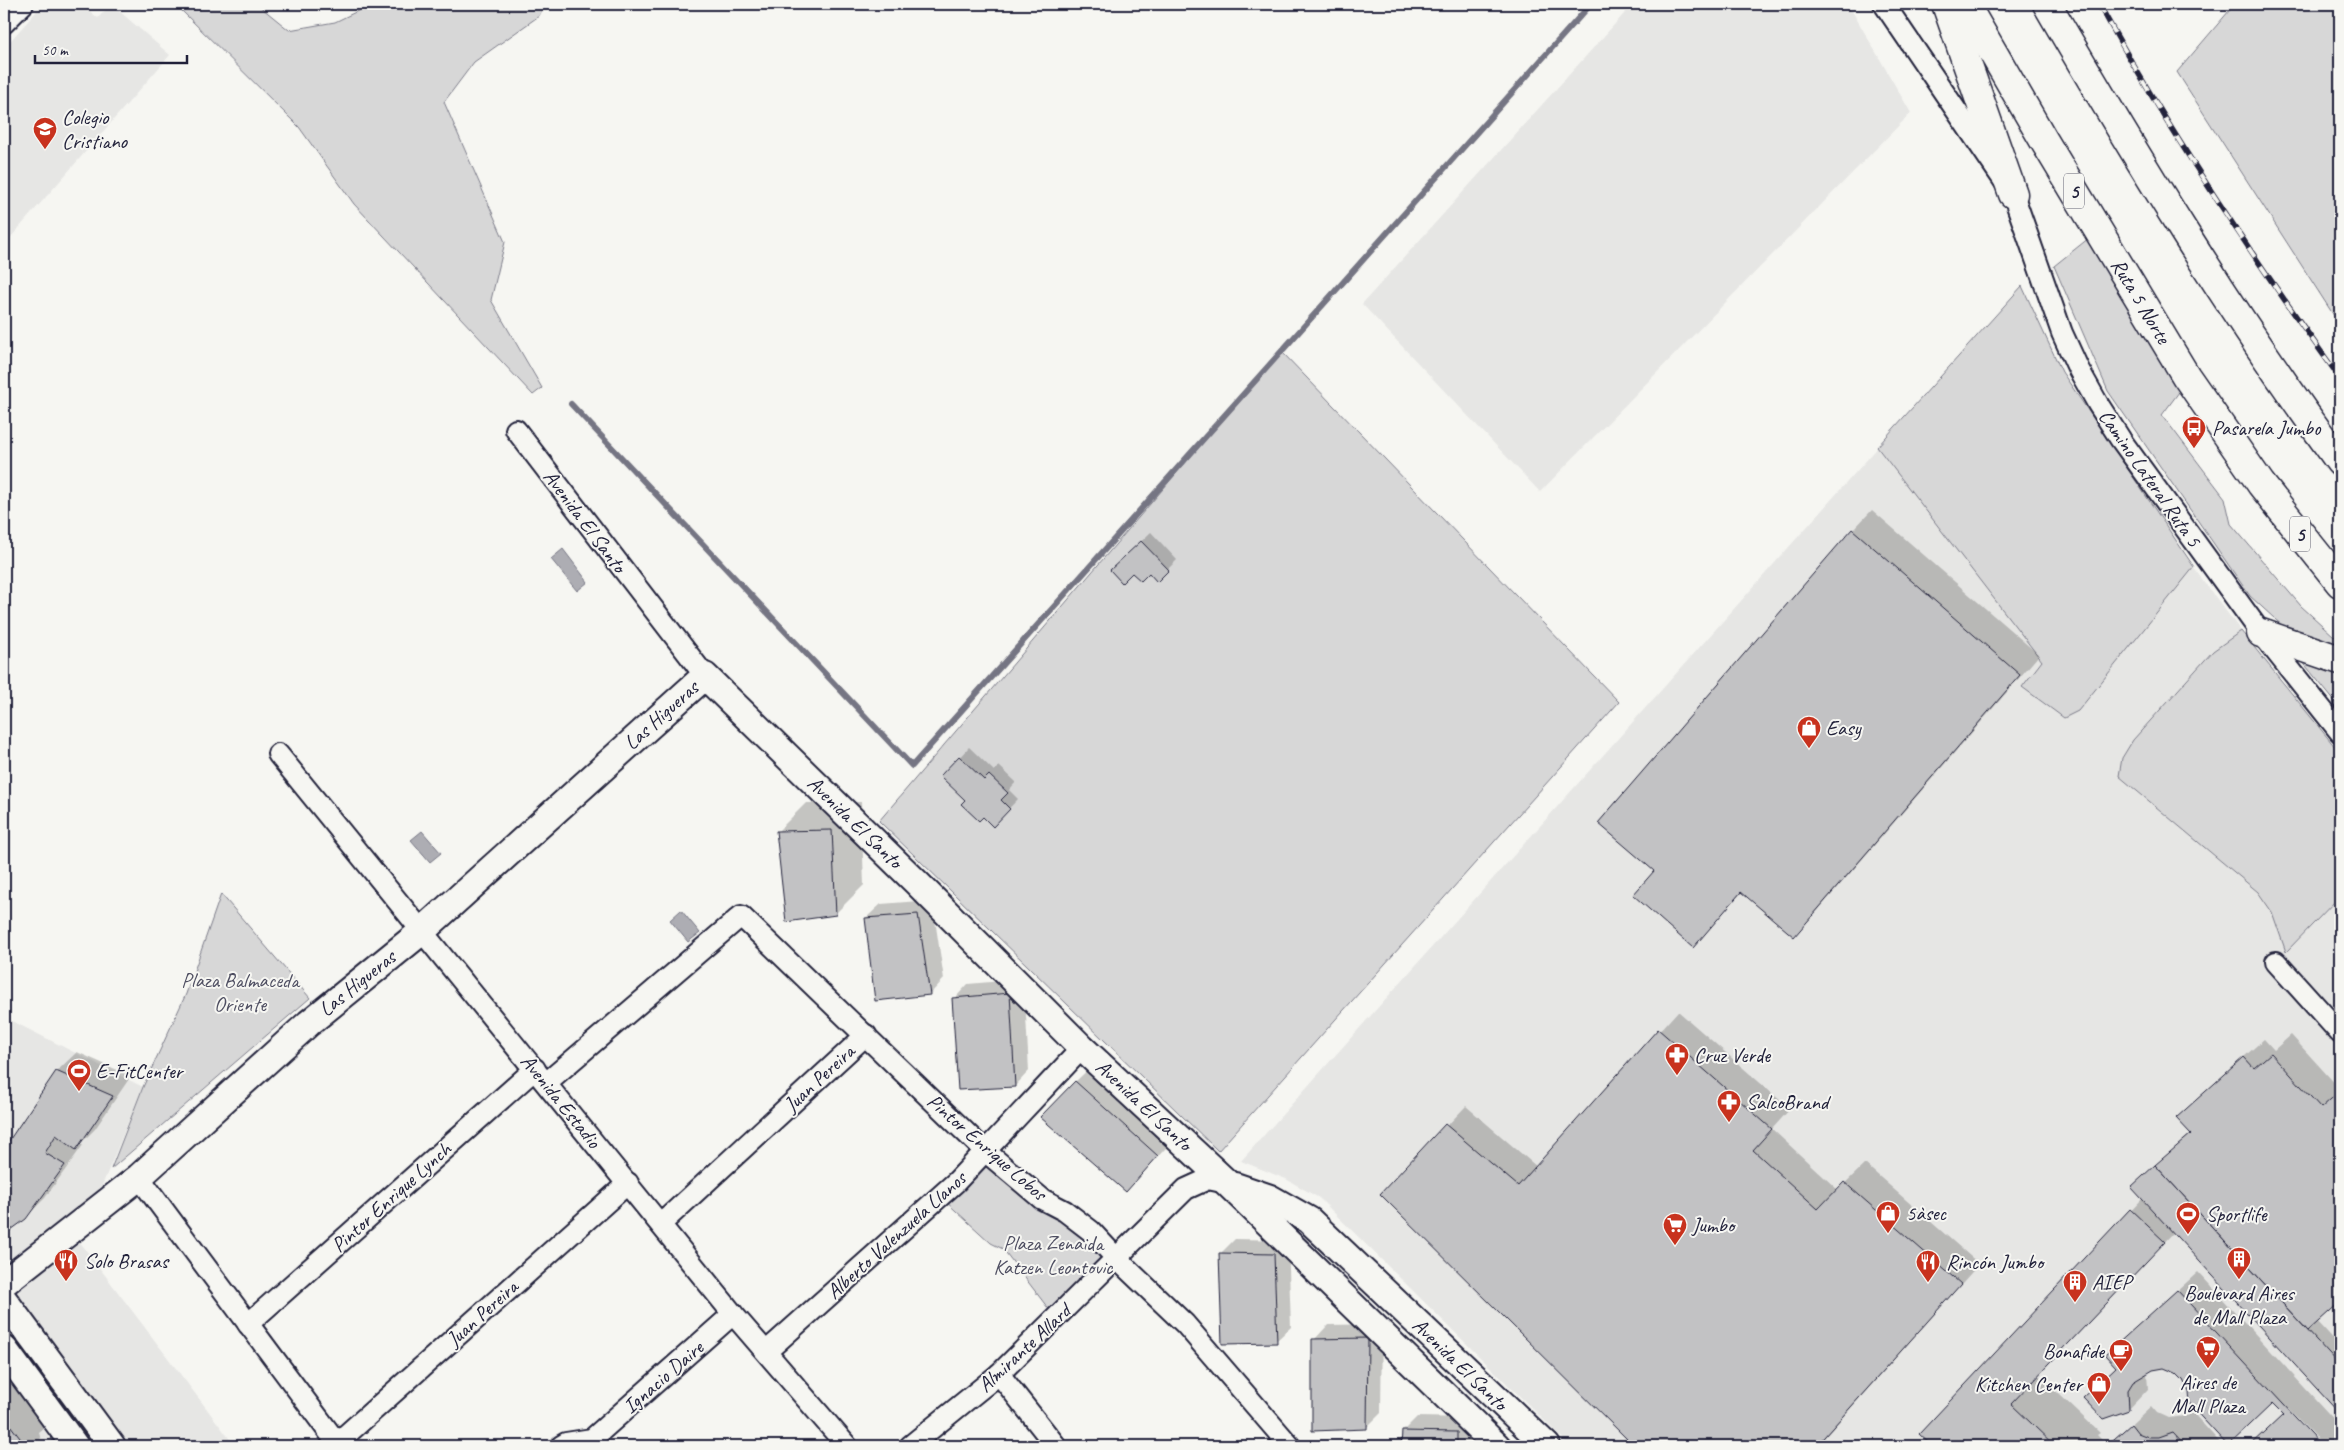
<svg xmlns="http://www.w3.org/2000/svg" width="2344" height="1450" font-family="Caveat,sans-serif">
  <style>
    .built { fill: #e6e6e4 }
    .green { fill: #d7d7d7; stroke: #7c7c89 }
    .water { fill: #adadb3; stroke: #757583 }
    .shadow { fill: #0003 }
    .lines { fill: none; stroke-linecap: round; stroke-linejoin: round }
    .stream { stroke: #757583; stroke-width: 6 }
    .building { fill: #c2c2c4; stroke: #22223b }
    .minor-casing { stroke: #22223b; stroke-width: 24 }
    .major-casing { stroke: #22223b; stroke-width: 30 }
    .highway-casing { stroke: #22223b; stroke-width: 31 }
    .minor { stroke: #f6f6f2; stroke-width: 20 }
    .major { stroke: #f6f6f2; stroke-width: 26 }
    .highway { stroke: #f6f6f2; stroke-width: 28 }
    .rail-casing { stroke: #22223b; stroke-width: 5.5 }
    .rail { stroke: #f6f6f2; stroke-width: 4; stroke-dasharray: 11; stroke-linecap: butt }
    .labels { text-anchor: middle; stroke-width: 4; stroke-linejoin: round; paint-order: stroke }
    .shield { fill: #f6f6f2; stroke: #626272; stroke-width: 1 }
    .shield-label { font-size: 20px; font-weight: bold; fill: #22223b }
    .poi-label { font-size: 21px; fill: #22223b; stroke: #f6f6f2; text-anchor: start }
    .street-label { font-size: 21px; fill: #22223b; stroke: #f6f6f2 }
    .park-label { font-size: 21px; fill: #4f4f62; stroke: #f6f6f2 }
  </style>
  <rect width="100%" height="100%" fill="#f6f6f2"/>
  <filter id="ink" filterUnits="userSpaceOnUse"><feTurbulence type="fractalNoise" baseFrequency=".02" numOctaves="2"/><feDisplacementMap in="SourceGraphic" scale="10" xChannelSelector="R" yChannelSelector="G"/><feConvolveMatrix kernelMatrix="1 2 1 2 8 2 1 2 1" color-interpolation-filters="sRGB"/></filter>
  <g filter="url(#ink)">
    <!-- built -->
    <g class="built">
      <path d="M43,4H81L98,18L111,4L170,55L4,245V48Z"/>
      <path d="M1633,4H1848L1911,113L1540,492L1362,304Z"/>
      <path d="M2022,286L2062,372L2193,567L2241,631L2340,753V1446H1570L1319,1198L1286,1179L1241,1161Z"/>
      <path d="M4,1017L143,1087L79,1241L235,1446H4Z"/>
    </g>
    <!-- green -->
    <g class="green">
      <path d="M175,4H257L289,30L335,22L372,4H545L539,16L474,62L444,102L505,242L491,300L542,388L533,395L354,204L299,127Z"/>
      <path d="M2235,4H2340V325L2177,72Z"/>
      <path d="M2089,238L2182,388L2162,415L2225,498L2231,524L2301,606L2334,636L2340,632V647L2287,630L2250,596L2108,391L2054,266Z"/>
      <path d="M2022,286L2062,372L2194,567L2078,711L2064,718L2022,687L2042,661L1877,447Z"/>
      <path d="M1281,351L1619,702L1218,1151L879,821Z"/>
      <path d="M2241,631L2340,753V896L2286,952L2272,912L2258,892L2119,776L2122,758L2133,740L2213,651Z"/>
      <path d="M2293,650L2340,672V708Z"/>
      <path d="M221,894L310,998L111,1169L143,1087L186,994Z"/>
      <path d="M979,1161H991L1078,1230L1101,1257L1051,1312L1003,1249L991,1243L944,1200Z"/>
    </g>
    <!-- water -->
    <g class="water">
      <path d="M563,549L588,582L577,591L551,559Z"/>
      <path d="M422,831L441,853L430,862L411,840Z"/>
      <path d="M681,910L700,933L688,942L670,920Z"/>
    </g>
    <!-- shadow -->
    <g class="shadow">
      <path d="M1872,510L2039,655L1813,916L1794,936L1742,892L1693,946L1656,871L1853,530Z"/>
      <path d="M1151,532L1177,560L1157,580L1149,572L1121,561Z"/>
      <path d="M969,747L994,771L999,766L1016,782L1009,790L1018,799L993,825L942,776Z"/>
      <path d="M861,802L864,885L835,914L778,831L806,803Z"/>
      <path d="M932,900L944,979L930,994L866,918L881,904Z"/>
      <path d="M1024,979L1029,1071L1015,1086L954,999L968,984Z"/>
      <path d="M1678,1011L1790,1109L1772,1129L1838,1190L1865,1164L1979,1264L1817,1446H1636L1382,1194L1466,1106L1537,1167Z"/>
      <path d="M2291,1035L2340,1089V1314L2333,1307L2317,1321L2340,1346V1413L2174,1232L2039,1375L2100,1433L2097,1435L2108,1446L2151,1406L2157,1413L2168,1418L2186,1416L2193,1413L2223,1446H1934L1921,1434L2143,1198L2142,1178L2191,1133L2197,1099L2264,1039L2274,1050Z"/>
      <path d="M77,1052L131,1076L95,1129L80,1144L83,1145L45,1198L25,1218L4,1233V1150L57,1071Z"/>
      <path d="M1095,1063L1177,1136L1126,1191L1075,1082Z"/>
      <path d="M1235,1239L1288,1240L1291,1327L1276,1341L1220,1254Z"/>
      <path d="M2198,1272L2340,1426V1446H2324L2288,1408L2287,1410L2320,1446H2252L2284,1415L2273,1402L2190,1392L2177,1372L2164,1367L2147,1372L2148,1389L2129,1409L2085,1398L2117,1366L2107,1355Z"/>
      <path d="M1382,1324L1381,1413L1366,1428L1314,1340L1328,1325Z"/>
      <path d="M4,1373L45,1427L39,1432L42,1446H4Z"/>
      <path d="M1417,1417L1471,1418V1446H1402L1403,1431Z"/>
    </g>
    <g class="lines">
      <!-- stream -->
      <path class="stream" d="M571,404L912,766L1591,4"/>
    </g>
    <!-- building -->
    <g class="building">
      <path d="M1852,529L2020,675L1794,937L1741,892L1693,948L1633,895L1654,871L1598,823Z"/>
      <path d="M1141,541L1169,570L1157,582L1149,573L1141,581L1132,573L1122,583L1110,570Z"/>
      <path d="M959,756L984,780L989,775L1008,793L1001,800L1010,809L993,827L983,817L979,821L961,804L965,800L940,776Z"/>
      <path d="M832,830L836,915L786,922L776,831Z"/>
      <path d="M918,914L930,995L875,1001L865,918Z"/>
      <path d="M1010,993L1015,1087L958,1090L952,998Z"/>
      <path d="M1658,1029L1772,1129L1753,1150L1818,1209L1844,1182L1961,1284L1816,1446H1634L1380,1194L1445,1124L1518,1186Z"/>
      <path d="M2271,1053L2321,1108L2340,1091V1302L2308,1331L2155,1165L2191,1134L2176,1118L2244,1057L2254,1068Z"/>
      <path d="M56,1071L113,1096L76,1150L56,1135L45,1153L65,1165L26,1219L4,1235V1148Z"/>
      <path d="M1075,1081L1158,1156L1126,1192L1040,1117Z"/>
      <path d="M2155,1165L2340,1366V1414L2131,1187Z"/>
      <path d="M2130,1209L2165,1242L2011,1404L2055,1446H1932L1919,1434Z"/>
      <path d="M1219,1253L1274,1254L1277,1343L1222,1344Z"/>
      <path d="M2177,1290L2322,1446H2250L2283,1415L2272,1404L2228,1446L2190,1405L2189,1392L2183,1380L2176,1373L2164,1368L2153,1370L2133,1382L2128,1390L2129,1410L2103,1419L2083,1398L2116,1367L2105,1355Z"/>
      <path d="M1368,1338L1367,1429L1312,1431V1339Z"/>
      <path d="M4,1417L26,1446H4Z"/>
      <path d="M2131,1424L2138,1433L2148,1437H2159L2173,1432L2186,1446H2106Z"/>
      <path d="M1402,1431L1457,1432V1446H1401Z"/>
    </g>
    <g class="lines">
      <defs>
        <g id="minor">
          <path d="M1884,4L2013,194L2062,333L2079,370L2098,404L2121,440L2261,633L2340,732"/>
          <path d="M4,23L23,4"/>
          <path d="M516,430L705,676"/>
          <path d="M278,754L733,1314L847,1446"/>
          <path d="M2276,962L2340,1033"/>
          <path d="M546,1083L741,916L985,1151L1042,1199L1065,1211L1091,1231L1117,1259L1185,1324L1290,1446"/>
          <path d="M139,1177L337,1443L334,1446"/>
          <path d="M662,1223L866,1035"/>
          <path d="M248,1324L535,1069"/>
          <path d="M767,1351L956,1182L1082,1048"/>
          <path d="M999,1374L1056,1446"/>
          <path d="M337,1443L628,1183"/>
          <path d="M561,1446L566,1443L592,1439L733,1314"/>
          <path d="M910,1446L999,1374L1186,1189L1208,1179L1227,1183"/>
        </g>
        <g id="major">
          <path d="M1235,1186L1270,1198L1309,1220L1547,1446"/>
          <path d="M4,1283L139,1177L309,1023L421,932L705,676L916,882L1082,1048L1227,1183L1497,1446"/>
          <path d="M4,1300L112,1446"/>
          <path d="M4,1349L75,1446"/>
        </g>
        <g id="highway">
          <path d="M1946,4L2013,194"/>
          <path d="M1965,4L2043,139L2186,376L2261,484L2340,583"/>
          <path d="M2047,4C2138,161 2233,316 2340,462"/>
          <path d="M2261,633L2340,660"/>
        </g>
      </defs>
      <!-- minor casing -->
      <use href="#minor" class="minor-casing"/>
      <!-- major casing -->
      <use href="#major" class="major-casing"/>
      <!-- highway casing -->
      <use href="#highway" class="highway-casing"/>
      <!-- minor -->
      <use href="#minor" class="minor"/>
      <!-- major -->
      <use href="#major" class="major"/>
      <!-- highway -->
      <use href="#highway" class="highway"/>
      <defs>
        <path id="rail" d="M2099,4C2170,134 2253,258 2340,378"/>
      </defs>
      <!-- rail casing -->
      <use href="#rail" class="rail-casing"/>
      <!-- rail -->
      <use href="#rail" class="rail"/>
    </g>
  </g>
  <!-- icons -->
  <defs>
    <symbol id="school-pin" viewBox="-11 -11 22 30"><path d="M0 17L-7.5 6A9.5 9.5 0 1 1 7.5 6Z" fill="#c8321e" stroke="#f6f6f2"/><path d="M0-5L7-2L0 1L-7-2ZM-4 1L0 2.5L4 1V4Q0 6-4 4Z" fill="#fff"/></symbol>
    <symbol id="bus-pin" viewBox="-11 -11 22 30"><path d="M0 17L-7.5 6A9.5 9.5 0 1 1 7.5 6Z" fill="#c8321e" stroke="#f6f6f2"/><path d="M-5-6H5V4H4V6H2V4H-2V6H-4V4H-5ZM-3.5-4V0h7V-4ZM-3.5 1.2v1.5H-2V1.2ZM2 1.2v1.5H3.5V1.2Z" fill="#fff"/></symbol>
    <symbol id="shop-pin" viewBox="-11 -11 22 30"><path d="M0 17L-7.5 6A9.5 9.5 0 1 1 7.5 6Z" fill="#c8321e" stroke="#f6f6f2"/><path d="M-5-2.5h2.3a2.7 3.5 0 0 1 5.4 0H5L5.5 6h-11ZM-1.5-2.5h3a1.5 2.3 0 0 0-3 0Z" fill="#fff"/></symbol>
    <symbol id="pharmacy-pin" viewBox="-11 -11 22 30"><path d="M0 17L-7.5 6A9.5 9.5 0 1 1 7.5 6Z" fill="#c8321e" stroke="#f6f6f2"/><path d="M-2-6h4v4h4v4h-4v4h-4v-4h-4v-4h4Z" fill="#fff"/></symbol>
    <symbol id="stadium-pin" viewBox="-11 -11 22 30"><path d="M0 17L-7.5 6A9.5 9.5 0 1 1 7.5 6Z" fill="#c8321e" stroke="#f6f6f2"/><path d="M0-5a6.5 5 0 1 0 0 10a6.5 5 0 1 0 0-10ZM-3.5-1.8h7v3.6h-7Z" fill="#fff"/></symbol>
    <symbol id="supermarket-pin" viewBox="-11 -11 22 30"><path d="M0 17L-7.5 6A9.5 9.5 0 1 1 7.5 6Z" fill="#c8321e" stroke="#f6f6f2"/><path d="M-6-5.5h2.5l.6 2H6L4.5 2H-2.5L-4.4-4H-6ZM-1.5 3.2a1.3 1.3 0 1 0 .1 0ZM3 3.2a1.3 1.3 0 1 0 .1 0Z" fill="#fff"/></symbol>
    <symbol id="building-pin" viewBox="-11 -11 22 30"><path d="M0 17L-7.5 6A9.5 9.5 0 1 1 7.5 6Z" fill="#c8321e" stroke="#f6f6f2"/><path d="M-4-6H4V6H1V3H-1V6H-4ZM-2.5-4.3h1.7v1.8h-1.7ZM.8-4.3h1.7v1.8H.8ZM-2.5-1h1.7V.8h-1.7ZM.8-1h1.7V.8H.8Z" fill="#fff"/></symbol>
    <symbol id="restaurant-pin" viewBox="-11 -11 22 30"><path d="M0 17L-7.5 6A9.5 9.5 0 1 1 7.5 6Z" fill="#c8321e" stroke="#f6f6f2"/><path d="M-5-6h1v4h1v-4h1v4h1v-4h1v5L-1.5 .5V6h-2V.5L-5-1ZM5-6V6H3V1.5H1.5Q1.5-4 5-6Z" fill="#fff"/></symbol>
    <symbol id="cafe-pin" viewBox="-11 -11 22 30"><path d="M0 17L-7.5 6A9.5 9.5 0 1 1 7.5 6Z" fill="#c8321e" stroke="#f6f6f2"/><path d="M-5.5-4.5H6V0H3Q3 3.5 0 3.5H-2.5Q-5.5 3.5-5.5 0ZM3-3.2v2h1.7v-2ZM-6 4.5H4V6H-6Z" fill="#fff"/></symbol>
  </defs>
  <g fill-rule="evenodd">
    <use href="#school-pin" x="31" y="115" width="28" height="38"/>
    <use href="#bus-pin" x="2180" y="414" width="28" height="38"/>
    <use href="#shop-pin" x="1795" y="714" width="28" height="38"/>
    <use href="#pharmacy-pin" x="1663" y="1041" width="28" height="38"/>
    <use href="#stadium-pin" x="65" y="1057" width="28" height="38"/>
    <use href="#pharmacy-pin" x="1715" y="1088" width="28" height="38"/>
    <use href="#shop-pin" x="1874" y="1199" width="28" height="38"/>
    <use href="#stadium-pin" x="2174" y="1200" width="28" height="38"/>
    <use href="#supermarket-pin" x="1661" y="1211" width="28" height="38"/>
    <use href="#building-pin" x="2225" y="1245" width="28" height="38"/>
    <use href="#restaurant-pin" x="52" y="1247" width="28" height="38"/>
    <use href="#restaurant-pin" x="1914" y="1248" width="28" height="38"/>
    <use href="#building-pin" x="2061" y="1268" width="28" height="38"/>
    <use href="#supermarket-pin" x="2194" y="1334" width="28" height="38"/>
    <use href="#cafe-pin" x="2107" y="1337" width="28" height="38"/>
    <use href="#shop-pin" x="2085" y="1370" width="28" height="38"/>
  </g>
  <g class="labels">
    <!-- shield labels -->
    <g class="shield">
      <rect x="2064" y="173.5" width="20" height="35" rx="4"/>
      <rect x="2290" y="516.5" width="20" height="35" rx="4"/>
    </g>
    <g class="shield-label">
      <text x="2074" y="198">5</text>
      <text x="2300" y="541">5</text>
    </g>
    <!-- poi labels -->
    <g class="poi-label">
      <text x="62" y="124">Colegio<tspan x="62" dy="24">Cristiano</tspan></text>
      <text x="2212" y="435">Pasarela Jumbo</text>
      <text x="1826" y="735">Easy</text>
      <text x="1694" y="1062">Cruz Verde</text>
      <text x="96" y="1078">E-FitCenter</text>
      <text x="1746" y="1109">SalcoBrand</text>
      <text x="1906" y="1220">5àsec</text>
      <text x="2206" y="1221">Sportlife</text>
      <text x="1692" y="1232">Jumbo</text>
      <text x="84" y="1268">Solo Brasas</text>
      <text x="1946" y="1269">Rincón Jumbo</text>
      <text x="2092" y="1289">AIEP</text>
      <text x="2239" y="1300" text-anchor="middle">Boulevard Aires<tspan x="2239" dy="24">de Mall Plaza</tspan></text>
      <text x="2104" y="1358" text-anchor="end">Bonafide</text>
      <text x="2208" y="1389" text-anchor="middle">Aires de<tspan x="2208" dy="24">Mall Plaza</tspan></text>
      <text x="2082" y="1391" text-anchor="end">Kitchen Center</text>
    </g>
    <!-- street labels -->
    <g class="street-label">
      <text transform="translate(2141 301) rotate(59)" y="7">Ruta 5 Norte</text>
      <text transform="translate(2150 478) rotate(55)" y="7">Camino Lateral Ruta 5</text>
      <text transform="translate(585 521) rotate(53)" y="7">Avenida El Santo</text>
      <text transform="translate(661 715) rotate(-42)" y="7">Las Higueras</text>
      <text transform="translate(855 822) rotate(44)" y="7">Avenida El Santo</text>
      <text transform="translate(357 983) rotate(-39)" y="7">Las Higueras</text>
      <text transform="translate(819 1078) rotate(-43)" y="7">Juan Pereira</text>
      <text transform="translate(561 1101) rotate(51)" y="7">Avenida Estadio</text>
      <text transform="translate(1144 1105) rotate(43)" y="7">Avenida El Santo</text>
      <text transform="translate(987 1147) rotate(41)" y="7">Pintor Enrique Lobos</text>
      <text transform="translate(391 1197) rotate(-42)" y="7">Pintor Enrique Lynch</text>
      <text transform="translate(896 1235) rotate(-42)" y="7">Alberto Valenzuela Llanos</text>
      <text transform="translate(482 1313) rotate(-42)" y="7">Juan Pereira</text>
      <text transform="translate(1024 1348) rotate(-43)" y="7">Almirante Allard</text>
      <text transform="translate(1460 1364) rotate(44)" y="7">Avenida El Santo</text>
      <text transform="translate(663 1377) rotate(-41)" y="7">Ignacio Daire</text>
    </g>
    <!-- park labels -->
    <g class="park-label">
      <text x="240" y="987">Plaza Balmaceda<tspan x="240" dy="24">Oriente</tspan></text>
      <text x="1053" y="1250">Plaza Zenaida<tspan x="1053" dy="24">Katzen Leontovic</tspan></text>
    </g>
  </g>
  <!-- margin -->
  <rect width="2344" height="1450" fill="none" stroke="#f6f6f2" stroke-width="20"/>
  <rect x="10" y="10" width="2324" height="1430" fill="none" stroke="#22223b" stroke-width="2" filter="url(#ink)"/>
  <!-- scale -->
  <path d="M35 55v8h152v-8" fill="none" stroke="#22223b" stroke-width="2.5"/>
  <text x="42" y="55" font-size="15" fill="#22223b" stroke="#f6f6f2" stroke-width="4" paint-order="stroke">50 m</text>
</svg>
